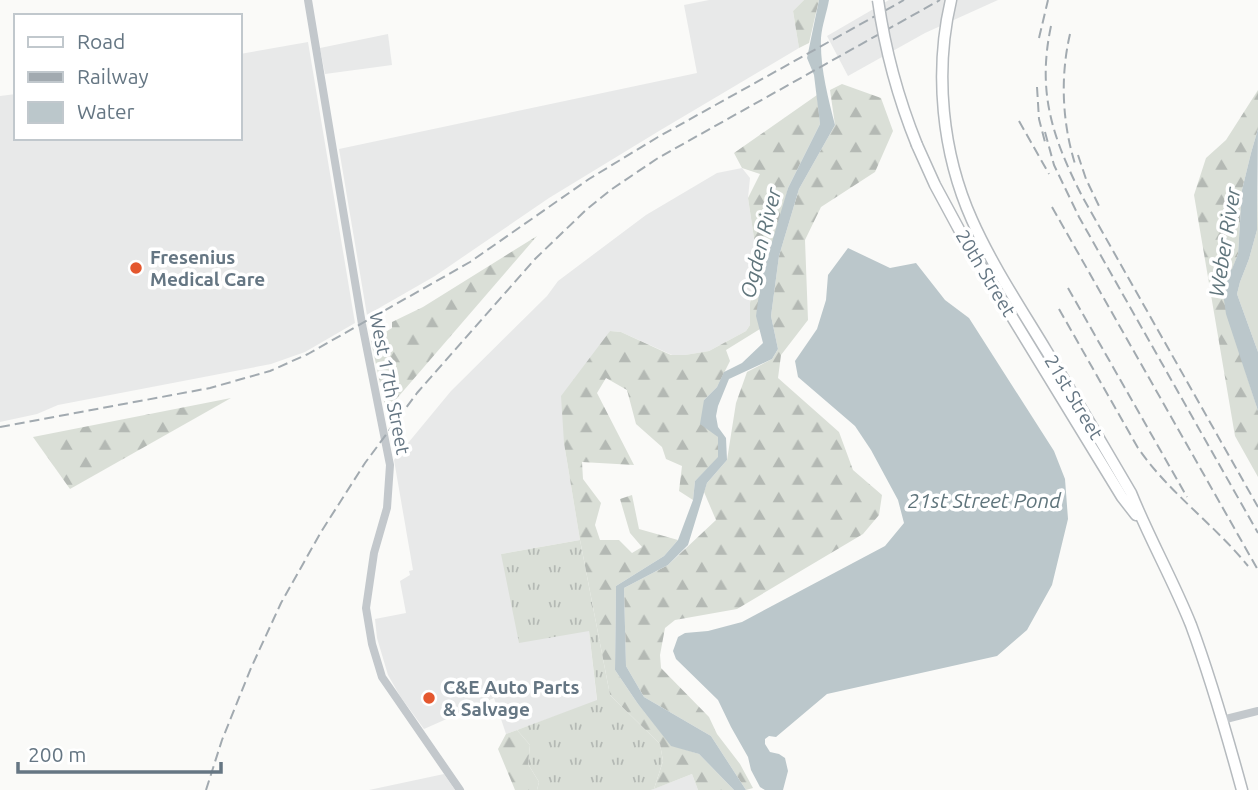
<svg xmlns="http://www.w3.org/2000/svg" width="1258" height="790" font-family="Ubuntu,sans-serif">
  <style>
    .built { fill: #e8e9e9 }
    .grass { fill: url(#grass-tufts) }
    .forest { fill: url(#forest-firs) }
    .pitch { fill: #dadfd7 }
    .water { fill: #bbc7cb }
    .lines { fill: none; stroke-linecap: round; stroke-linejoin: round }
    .major-casing { stroke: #b5babe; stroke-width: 13 }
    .minor { stroke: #c3c8cc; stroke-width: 8 }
    .major { stroke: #fff; stroke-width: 10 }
    .rail { stroke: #a2aab0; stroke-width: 2; stroke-dasharray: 10 5; stroke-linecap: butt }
    .major-bridge-casing { stroke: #b5babe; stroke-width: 13; stroke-linecap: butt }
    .major-bridge { stroke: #fff; stroke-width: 10 }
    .poi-dot { fill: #e4572e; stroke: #fff; stroke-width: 2.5 }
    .labels { text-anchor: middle; stroke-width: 7; stroke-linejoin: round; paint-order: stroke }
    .poi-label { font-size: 19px; font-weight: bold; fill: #657683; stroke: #fff; text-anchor: start }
    .street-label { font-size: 19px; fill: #657683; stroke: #fff }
    .water-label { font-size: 21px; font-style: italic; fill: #60757c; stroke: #fff }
  </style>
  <defs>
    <pattern id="grass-tufts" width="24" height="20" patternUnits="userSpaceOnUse" patternTransform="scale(1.75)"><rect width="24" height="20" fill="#dadfd7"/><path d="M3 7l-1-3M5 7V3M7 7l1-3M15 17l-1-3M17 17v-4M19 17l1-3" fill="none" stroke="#b4b9b4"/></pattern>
    <pattern id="forest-firs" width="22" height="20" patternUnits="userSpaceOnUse" patternTransform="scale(1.75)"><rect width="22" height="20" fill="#dadfd7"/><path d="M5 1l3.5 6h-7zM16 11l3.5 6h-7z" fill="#b4b9b4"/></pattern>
  </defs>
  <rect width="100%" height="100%" fill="#fafaf8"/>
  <!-- built -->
  <g class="built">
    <path d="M709,0H804L793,11L799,48L659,131L549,198L435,276L367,315L339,149L697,73L684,5Z"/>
    <path d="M889,0H998L925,33L848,76L827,36Z"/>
    <path d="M388,34L392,65L325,74L320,48Z"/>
    <path d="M308,42L355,323L305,352L271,364L58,405L37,414L0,422V96L16,94V138H240V54Z"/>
    <path d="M742,168L750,178L748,198L758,265L750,303V325L746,331L709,351L685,355H672L621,332L610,331L564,443L580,540L501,554L589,631L597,701L506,734L494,698L424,729L400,696L388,675L377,638L375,619L406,613L400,581L410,575L409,571L413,570L394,460L451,391L547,296L558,281L646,215L717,173Z"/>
    <path d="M444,774L455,790H369Z"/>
    <path d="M692,774L698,790H651Z"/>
  </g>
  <!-- grass -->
  <path class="grass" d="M580,540L610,695L660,744L663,761L654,789L651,790H537L539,782L528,764L530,745L517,730L597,700L589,631L519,643L501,554Z"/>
  <!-- forest -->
  <g class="forest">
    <path d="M804,0H819L809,43L799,48L793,11Z"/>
    <path d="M842,84L881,98L893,131L875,172L821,207L805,240L808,320L781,355L778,378L839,432L853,470L882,495L879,515L863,534L737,609L675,620L665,628L660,655L661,668L709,717L717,734L740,764L753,788L746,790L711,736L644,697L626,666L624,588L668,565L716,520L704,492L707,483L727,460L736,403L747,372L772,359L778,349L771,316L779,256L799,189L835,125L830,90Z"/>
    <path d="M1258,90V129L1251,153L1242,190L1238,254L1232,270L1246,373L1258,411V477L1235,436L1194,195L1206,158L1226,140Z"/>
    <path d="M817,95L820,124L788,188L757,316L760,329L726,350L730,361L717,387L704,400L718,437V458L695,481L693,500L679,491L682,466L666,459L662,447L636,424L627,390L606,378L597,393L634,465L582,462L583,479L601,503L595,525L600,540H619L632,553L642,547L630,533L620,499L632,495L639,529L678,540L664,556L616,586L615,670L638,704L671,745L699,754L734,790H698L692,774L654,789L663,761L660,744L610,695L580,540L564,443L561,396L610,331L621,332L671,355H685L709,351L746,331L750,325V303L758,265L748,198L760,174L742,168L734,153Z"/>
    <path d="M537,236L386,411L371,341L392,328V322L423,307Z"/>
    <path d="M231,398L70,489L33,437Z"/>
    <path d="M517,730L530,745L528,764L539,782L537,790H515L498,749L506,734Z"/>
  </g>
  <!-- pitch -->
  <path class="pitch" d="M1258,187V352L1237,294L1240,282L1249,259L1257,230Z"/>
  <!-- water -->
  <g class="water">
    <path d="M819,0H829C827,12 822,25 821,38C820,68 828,97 835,125L799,189L779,256L771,316L778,349L772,359L729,379L718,406L716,416L718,427L726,438L727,460L707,483L688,545L668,565L624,588L626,666L644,697L711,736L746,790H734L699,754L671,746L638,704L615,670L616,586L664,556L678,540L693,500L695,481L718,457V437L700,424L704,400L717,387L724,372L742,363L763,343L756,316L761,279L788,188L820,124L814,75L807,58Z"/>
    <path d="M1258,129L1257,230L1249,259L1240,282L1237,294L1258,352V411L1226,314L1221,279L1232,269L1238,254L1242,190L1251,153Z"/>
    <path d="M848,248L890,268L916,263L945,300L969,318L1054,451L1065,479L1068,519L1052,585L1027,630L997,656L827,694L776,737L769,736L765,739V744L770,752L779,754L785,758L788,771L783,790H765L760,787L751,770L748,757L731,727L718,700L676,659L673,651L678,637L685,633L708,631L742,622L885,546L904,523L898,500L871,450L855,426L798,377L795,361L817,329L826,300L828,275Z"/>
  </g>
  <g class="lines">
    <defs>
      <g id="major">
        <path d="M951,0C934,72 942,153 972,220C992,265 1020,307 1046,350C1075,397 1103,445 1131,493C1149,538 1173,580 1191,625C1211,679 1227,735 1242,790"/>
        <path d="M917,145L935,185L962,235L1122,497L1136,515"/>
      </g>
    </defs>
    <!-- major casing -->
    <use href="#major" class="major-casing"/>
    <!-- minor -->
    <g class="minor">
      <path d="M308,0L362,324L390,465L387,508L374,553L366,608L372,644L382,677L460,790"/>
      <path d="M1222,720L1258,711"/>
    </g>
    <!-- major -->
    <use href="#major" class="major"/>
    <!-- rail -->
    <g class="rail">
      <path d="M1051,26C1037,92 1052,137 1082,196L1258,507"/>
      <path d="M1070,34C1060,77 1062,124 1076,167"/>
      <path d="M1039,38L1048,0"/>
      <path d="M1037,87L1039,119L1045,142"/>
      <path d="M1019,121L1049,174"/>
      <path d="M1045,132L1054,165L1079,217L1258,533"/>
      <path d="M1078,155L1086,179L1099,206"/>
      <path d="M1052,207L1258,570"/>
      <path d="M1068,288L1187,497"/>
      <path d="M1059,309L1138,448C1169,493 1214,524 1248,566"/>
      <path d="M0,427L210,388L270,371L308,354L470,262L589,179L658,137L904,0"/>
      <path d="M206,790L222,740L251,668L281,603L321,532L365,463L417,393L535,259L587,209L612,189L658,158L940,0"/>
    </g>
    <defs>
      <path id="major-bridge" d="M878,0C885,50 898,98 917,145"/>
    </defs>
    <!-- major-bridge casing -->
    <use href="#major-bridge" class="major-bridge-casing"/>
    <!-- major-bridge -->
    <use href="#major-bridge" class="major-bridge"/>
  </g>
  <!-- markers -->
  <g class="poi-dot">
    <circle cx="136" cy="268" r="7"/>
    <circle cx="429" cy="698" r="7"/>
  </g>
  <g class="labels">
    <!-- poi labels -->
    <g class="poi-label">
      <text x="150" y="264">Fresenius<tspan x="150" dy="22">Medical Care</tspan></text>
      <text x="443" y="694">C&amp;E Auto Parts<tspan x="443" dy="22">&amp; Salvage</tspan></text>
    </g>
    <!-- street labels -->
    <g class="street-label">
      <text transform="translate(986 273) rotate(59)" y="7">20th Street</text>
      <text transform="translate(390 383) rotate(79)" y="7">West 17th Street</text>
      <text transform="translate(1074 397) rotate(59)" y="7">21st Street</text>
    </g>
    <!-- water labels -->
    <g class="water-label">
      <text transform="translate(1225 242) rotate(-81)" y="7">Weber River</text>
      <text transform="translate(761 243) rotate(-76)" y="7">Ogden River</text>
      <text x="984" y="508">21st Street Pond</text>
    </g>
  </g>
  <!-- legend -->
  <rect x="14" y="14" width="228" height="126" fill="#ffffff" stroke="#c1c8cd" stroke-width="2"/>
  <rect x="28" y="37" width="35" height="10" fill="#ffffff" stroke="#c1c8cd" stroke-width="2"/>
  <text x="77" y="49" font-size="21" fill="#657683">Road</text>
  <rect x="28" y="72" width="35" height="10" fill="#a2aab0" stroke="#c1c8cd" stroke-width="2"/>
  <text x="77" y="84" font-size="21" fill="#657683">Railway</text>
  <rect x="28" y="102" width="35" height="21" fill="#bbc7cb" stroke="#c1c8cd" stroke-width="2"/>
  <text x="77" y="119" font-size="21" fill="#657683">Water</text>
  <!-- scale -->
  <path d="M18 762v10h203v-10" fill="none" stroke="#657683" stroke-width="3.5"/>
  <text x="28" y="762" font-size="21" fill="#657683" stroke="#ffffff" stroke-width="5" paint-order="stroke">200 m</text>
</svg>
